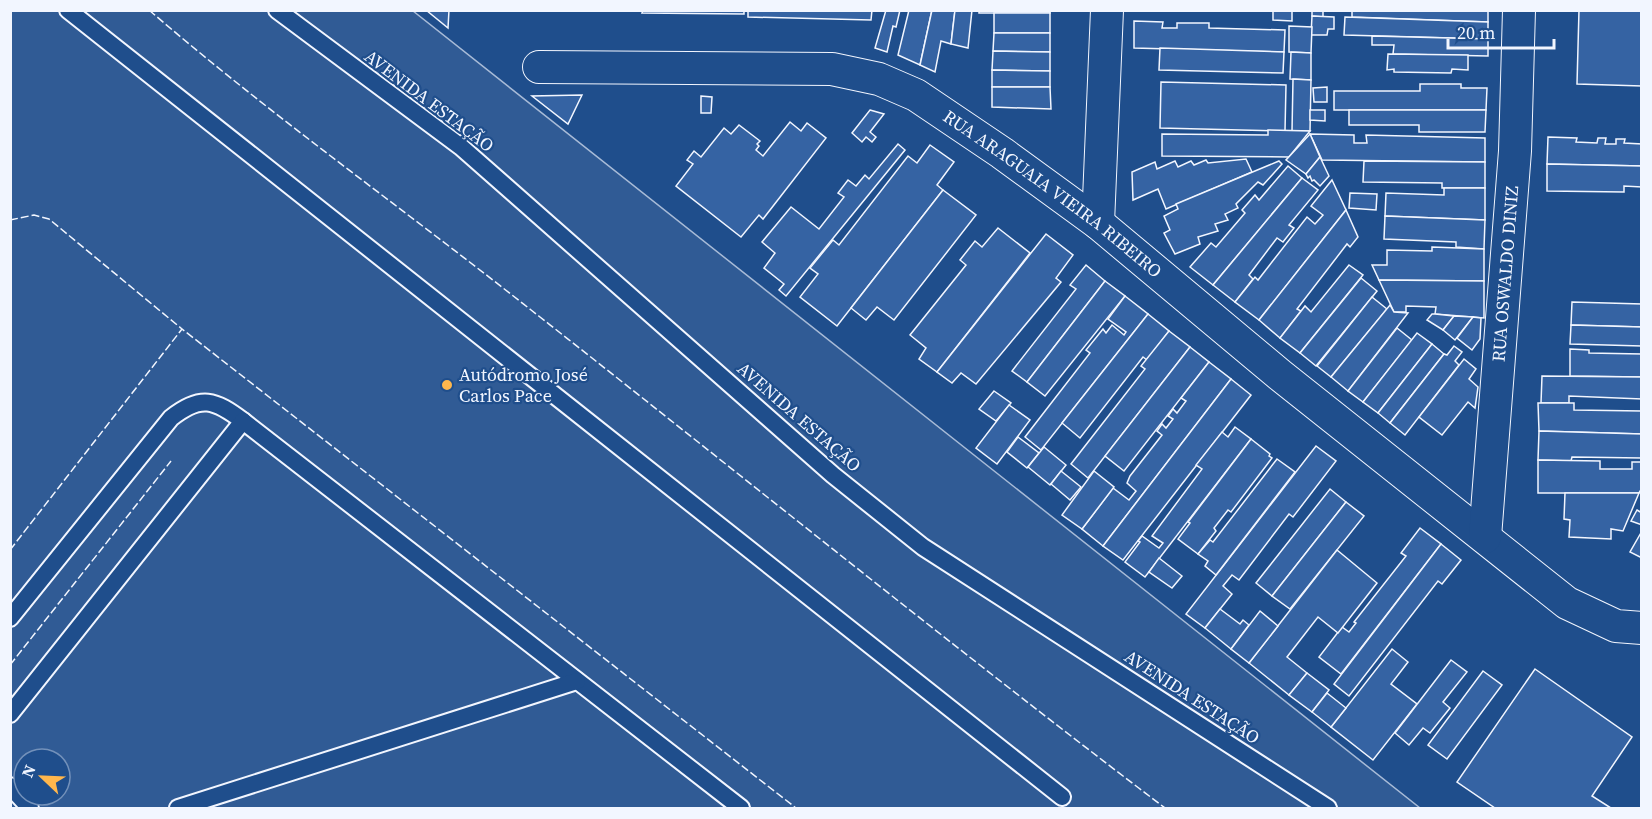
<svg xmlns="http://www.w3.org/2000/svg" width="1652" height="819" font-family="'Source Serif 4',serif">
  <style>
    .built { fill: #305b95; stroke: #a8bbd7; stroke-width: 1.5; fill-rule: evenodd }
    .building { fill: #3563a3; stroke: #f2f6ff; stroke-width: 1.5 }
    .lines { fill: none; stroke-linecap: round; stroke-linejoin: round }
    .service-casing { stroke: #f2f6ff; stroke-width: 20 }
    .minor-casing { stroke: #f2f6ff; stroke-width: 34 }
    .service { stroke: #1f4e8c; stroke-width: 16 }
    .minor { stroke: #1f4e8c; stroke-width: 32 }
    .fence { stroke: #f2f6ff; stroke-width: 1.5; stroke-dasharray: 8 3; stroke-linecap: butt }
    .poi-dot { fill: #ffb74d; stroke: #1f4e8c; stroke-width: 2 }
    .labels { text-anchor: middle; stroke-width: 4.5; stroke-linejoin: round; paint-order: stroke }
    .street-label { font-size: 18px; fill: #f2f6ff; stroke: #1f4e8c }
    .poi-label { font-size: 18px; fill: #f2f6ff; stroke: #1f4e8c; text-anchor: start }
  </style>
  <rect width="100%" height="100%" fill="#1f4e8c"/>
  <!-- built -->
  <path class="built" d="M10,11H413L1420,808H11ZM24,759H60V795H24Z"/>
  <!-- building -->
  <g class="building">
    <path d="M426,10H449L448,28Z"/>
    <path d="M643,10H744V14L642,13Z"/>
    <path d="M748,10H872L871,20L748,17Z"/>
    <path d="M886,10H900L896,27L893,26L887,52L875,48Z"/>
    <path d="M909,10H932L920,65L898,55Z"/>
    <path d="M932,10H955L951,44L941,41L935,72L920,65Z"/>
    <path d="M955,10H972L968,48L951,44Z"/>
    <rect x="979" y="10" width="71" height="3"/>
    <path d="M1273,10H1292V21L1273,20Z"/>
    <path d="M1312,10H1323V17L1312,16Z"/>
    <path d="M1352,10H1488V22L1352,17Z"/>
    <path d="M1579,10H1642V86L1577,84Z"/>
    <rect x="994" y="13" width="56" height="20"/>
    <path d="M1312,16L1334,17V29H1328L1327,35H1311Z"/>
    <path d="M1345,17L1488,22V39L1344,35Z"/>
    <path d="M1134,21L1163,22L1162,28H1177V23H1209V28L1285,30L1284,52L1134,48Z"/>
    <path d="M1289,26L1312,27L1311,53L1289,52Z"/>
    <path d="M994,33H1050V52L993,51Z"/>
    <path d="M1372,36L1488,39V56L1393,54L1394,45H1372Z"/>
    <path d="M1160,48L1284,52L1283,73L1159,70Z"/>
    <path d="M993,51L1050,52V71L992,70Z"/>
    <path d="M1291,52L1311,53V80L1290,79Z"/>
    <path d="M1388,54L1468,55V70L1452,69L1451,73L1394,72V69L1387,70Z"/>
    <path d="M992,70L1050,71V87H992Z"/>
    <path d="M1293,79L1311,80L1310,131H1292Z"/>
    <path d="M1161,82L1286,85L1285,131L1160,128Z"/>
    <path d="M1420,84H1461V88H1487L1486,110H1334V91H1420Z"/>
    <path d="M992,87H1050L1051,109L992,107Z"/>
    <path d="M1327,87V102H1314L1313,88Z"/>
    <path d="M582,95L568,124L532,96Z"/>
    <path d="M701,96L712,97L711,113H701Z"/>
    <path d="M870,110L884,114L870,132L876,137L872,142L866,137L862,142L852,133Z"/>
    <path d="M1310,110H1325V121L1310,120Z"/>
    <path d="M1349,110H1486L1485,132H1419V125H1349Z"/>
    <path d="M790,122L801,131L807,123L826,138L763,219L759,215L741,237L676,186L693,164L687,160L694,151L701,157L724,128L731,134L739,125L760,141L757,144L759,146L756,150L763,156Z"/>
    <path d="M1268,130L1310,131L1289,157L1162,156V134L1268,135Z"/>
    <path d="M1310,134L1354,135V143H1367L1366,135L1485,138V162L1322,160Z"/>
    <path d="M1310,134L1320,157L1306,174L1286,160Z"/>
    <path d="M1548,137L1577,138L1576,142L1597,143L1598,138H1606L1605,144H1616V139H1625L1624,143L1642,144V166L1547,164Z"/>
    <path d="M898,144L905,150L786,296L779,290L784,284L764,268L775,253L762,242L791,207L819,229L844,197L838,193L848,180L856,186L865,175L869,179Z"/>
    <path d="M930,145L954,162L937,185L943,190L837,326L800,297L818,274L810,268L833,240L839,245L908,156L917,163Z"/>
    <path d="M1320,157L1329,176L1320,186L1314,180L1312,181L1310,176L1308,178L1306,174Z"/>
    <path d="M1246,159L1252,172L1166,209L1158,189L1133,200L1132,172L1155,162L1157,169L1175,161L1178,167L1191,161L1194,165L1206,160L1208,163Z"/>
    <path d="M1279,161L1282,164L1263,185L1258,182L1236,204L1238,208L1225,214L1228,220L1215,224L1218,231L1198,237L1200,244L1175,254L1164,233L1170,230L1164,216L1178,209L1176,204Z"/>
    <path d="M1364,161L1485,162V188H1442V183L1363,182Z"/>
    <path d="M1547,164L1642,166V187L1624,186V192L1547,191Z"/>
    <path d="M1288,166L1302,178L1213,285L1190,267L1211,243L1216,247L1245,213L1242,210L1255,195L1259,200Z"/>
    <path d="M1302,178L1318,190L1289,225L1294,228L1283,242L1277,238L1249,275L1253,279L1235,302L1213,285Z"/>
    <path d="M1332,180L1346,210L1259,320L1235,302L1255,277L1258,280L1307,217L1315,224L1323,215L1311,206Z"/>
    <path d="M1444,188H1485V220L1385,216L1386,193L1444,195Z"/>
    <path d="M943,190L976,215L894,320L877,307L866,320L851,308Z"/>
    <path d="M1350,193L1377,194L1376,210L1349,208Z"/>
    <path d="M1346,210L1358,237L1350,247L1347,244L1297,309L1301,311L1280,338L1259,320Z"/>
    <path d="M1385,216L1485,220L1484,249L1456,247V242L1384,239Z"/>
    <path d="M998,228L1030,253L937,372L919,359L926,348L910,335L966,265L960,260L975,241L982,247Z"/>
    <path d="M1046,234L1073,255L1056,278L1061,282L976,384L961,373L952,383L937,372Z"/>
    <path d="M1432,247L1484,249V281L1379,280L1372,265H1387V250L1432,251Z"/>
    <path d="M1086,265L1105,281L1027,382L1012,371L1076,289L1070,285Z"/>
    <path d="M1349,265L1363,275L1300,353L1280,338L1305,306L1311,312Z"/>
    <path d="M1361,278L1377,291L1316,366L1300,353Z"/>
    <path d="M1379,280L1484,281V318L1435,314L1436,307L1406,306V312H1394Z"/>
    <path d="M1105,281L1125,296L1045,396L1027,382Z"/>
    <path d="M1125,296L1148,314L1041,450L1025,437L1090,353L1086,350L1103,329L1106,333L1112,325L1124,335L1126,332L1108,319Z"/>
    <path d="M1372,297L1387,309L1331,377L1317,366Z"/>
    <path d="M1572,302L1642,304V327L1571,325Z"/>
    <path d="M1390,305L1394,312L1408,313L1348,391L1331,377Z"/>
    <path d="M1148,314L1169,331L1147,360L1143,357L1080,438L1062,423Z"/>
    <path d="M1432,314H1435L1454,316L1443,330L1427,320Z"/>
    <path d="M1454,316L1473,317L1455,340L1443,330Z"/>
    <path d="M1473,317L1481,318L1480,339L1472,350L1457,338Z"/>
    <path d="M1571,325L1642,327V346L1570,344Z"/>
    <path d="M1397,328L1412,340L1363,402L1348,391Z"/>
    <path d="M1169,331L1190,347L1088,478L1071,464L1145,369L1141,366Z"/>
    <path d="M1417,333L1432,344L1378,413L1363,402Z"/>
    <path d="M1432,344L1444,354L1390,423L1378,413Z"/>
    <path d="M1454,346L1462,352L1455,361L1459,365L1405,435L1390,423L1444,354L1447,355Z"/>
    <path d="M1190,347L1209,362L1124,471L1105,456Z"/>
    <path d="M1570,349L1589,350V353L1642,354V377L1570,376Z"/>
    <path d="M1464,359L1476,369L1469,379L1478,387L1475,408L1468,402L1442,435L1419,417Z"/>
    <path d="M1209,362L1231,379L1103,546L1082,529L1113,488L1129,500L1136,491L1127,483L1130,476L1162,435L1157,431L1162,424L1166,428L1173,419L1168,416L1173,409L1177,413L1186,401L1181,398Z"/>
    <path d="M1542,376L1642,377V399L1569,396V403H1541Z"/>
    <path d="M1231,379L1251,395L1123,560L1103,546Z"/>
    <path d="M994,391L1011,403L996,421L979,409Z"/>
    <path d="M1538,403H1574V410L1642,411V434L1539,431Z"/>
    <path d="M1009,405L1030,420L997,464L976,448Z"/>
    <path d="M1235,427L1251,439L1145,577L1125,562L1140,542L1138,541L1142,536L1159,548L1163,543L1152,536L1202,469L1196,465L1222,432L1228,437Z"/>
    <path d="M1539,431L1642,434V458L1572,457L1571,461L1538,460Z"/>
    <path d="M1018,437L1039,453L1027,468L1007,452Z"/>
    <path d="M1251,439L1270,454L1269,456L1272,458L1231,512L1228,510L1214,528L1216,531L1198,554L1178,539L1190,523L1188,522Z"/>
    <path d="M1316,446L1336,461L1293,517L1289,514L1239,580L1232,575L1223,586L1232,594L1205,628L1186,614Z"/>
    <path d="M1044,447L1066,465L1050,485L1028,467Z"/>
    <path d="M1277,459L1295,472L1216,575L1205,566L1208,561L1198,554L1210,540L1213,542Z"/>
    <path d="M1538,460L1600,461V469H1632V462H1642V488L1639,493H1538Z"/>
    <path d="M1061,471L1081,487L1070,500L1051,484Z"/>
    <path d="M1094,471L1114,487L1082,529L1062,515Z"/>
    <path d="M1330,489L1346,502L1272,596L1256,583Z"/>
    <path d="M1565,493H1639L1623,531L1611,529V539L1569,537L1570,520L1564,519Z"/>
    <path d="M1346,502L1364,516L1290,609L1272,596Z"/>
    <path d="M1637,510L1642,513V525L1631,521Z"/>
    <path d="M1420,528L1441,544L1341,674L1319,657L1342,627L1349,632L1356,623L1354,622L1406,556L1401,553Z"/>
    <path d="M1642,531V558L1630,552Z"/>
    <path d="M1441,544L1461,560L1442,584L1438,581L1349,696L1334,684Z"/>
    <path d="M1337,550L1377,583L1338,633L1318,617L1287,657L1307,673L1289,695L1249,663Z"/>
    <path d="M1159,558L1182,576L1172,588L1149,572Z"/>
    <path d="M1220,609L1240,624L1243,620L1249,625L1231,649L1205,628Z"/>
    <path d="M1260,611L1278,626L1249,663L1231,649Z"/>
    <path d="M1392,649L1408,662L1391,684L1417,704L1373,760L1331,727Z"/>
    <path d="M1451,660L1467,672L1443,702L1450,708L1430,733L1423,728L1409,745L1395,733Z"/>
    <path d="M1535,669L1632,737L1592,796L1611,808H1495L1457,782Z"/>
    <path d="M1483,671L1502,685L1447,759L1428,745Z"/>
    <path d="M1307,673L1329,690L1312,712L1289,695Z"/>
    <path d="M1327,693L1346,708L1331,727L1312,712Z"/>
  </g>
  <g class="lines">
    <defs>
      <g id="service">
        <path d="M68,10L1062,797"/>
        <path d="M277,10L461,147L833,475L923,547L1328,808"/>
        <path d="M10,618L171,418C201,394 215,400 243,421"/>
        <path d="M10,714L243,421L741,808"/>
        <path d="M10,786L30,808"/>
        <path d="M178,808L577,681"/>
      </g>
      <g id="minor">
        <path id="s1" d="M539,67L832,69L879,79L916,95L1002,153L1098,223L1280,375L1567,603L1616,626L1642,628"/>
        <path d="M1098,223L1107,10"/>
        <path id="s2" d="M1485,537L1515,151L1519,10"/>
      </g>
    </defs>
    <!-- service casing -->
    <use href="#service" class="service-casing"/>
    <!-- minor casing -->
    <use href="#minor" class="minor-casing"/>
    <!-- service -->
    <use href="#service" class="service"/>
    <!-- minor -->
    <use href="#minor" class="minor"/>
    <!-- fence -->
    <g class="fence">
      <path d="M149,10C266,111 391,200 512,295C730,466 945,641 1165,808"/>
      <path d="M10,220L34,215L49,219L182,329"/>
      <path d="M10,550L182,329L796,808"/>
      <path d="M10,665L171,461"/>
    </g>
  </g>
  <!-- markers -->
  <circle class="poi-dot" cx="447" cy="385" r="6"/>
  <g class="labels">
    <!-- street labels -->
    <g class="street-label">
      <text transform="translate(429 101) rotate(37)" y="6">AVENIDA ESTAÇÃO</text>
      <text dy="6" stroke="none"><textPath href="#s1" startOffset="550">RUA ARAGUAIA VIEIRA RIBEIRO</textPath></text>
      <text dy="6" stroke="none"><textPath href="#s2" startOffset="264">RUA OSWALDO DINIZ</textPath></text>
      <text transform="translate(799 417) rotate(41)" y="6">AVENIDA ESTAÇÃO</text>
      <text transform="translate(1192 697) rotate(33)" y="6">AVENIDA ESTAÇÃO</text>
    </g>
    <!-- poi labels -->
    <g class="poi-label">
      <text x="459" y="381">Autódromo José<tspan x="459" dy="21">Carlos Pace</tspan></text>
    </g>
  </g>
  <!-- border -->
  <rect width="1652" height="819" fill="none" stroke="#f2f6ff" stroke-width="24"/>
  <!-- north arrow -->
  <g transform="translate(42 777) rotate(293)"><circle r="28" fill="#1f4e8c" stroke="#7391ba" stroke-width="1.5"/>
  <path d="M0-4.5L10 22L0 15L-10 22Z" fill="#ffb74d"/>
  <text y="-9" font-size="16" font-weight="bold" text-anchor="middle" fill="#f2f6ff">N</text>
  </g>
  <!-- scale -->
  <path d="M1448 39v9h106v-9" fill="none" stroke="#f2f6ff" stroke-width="3"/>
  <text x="1457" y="39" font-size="18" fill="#f2f6ff" stroke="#1f4e8c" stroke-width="4.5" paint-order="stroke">20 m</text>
</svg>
